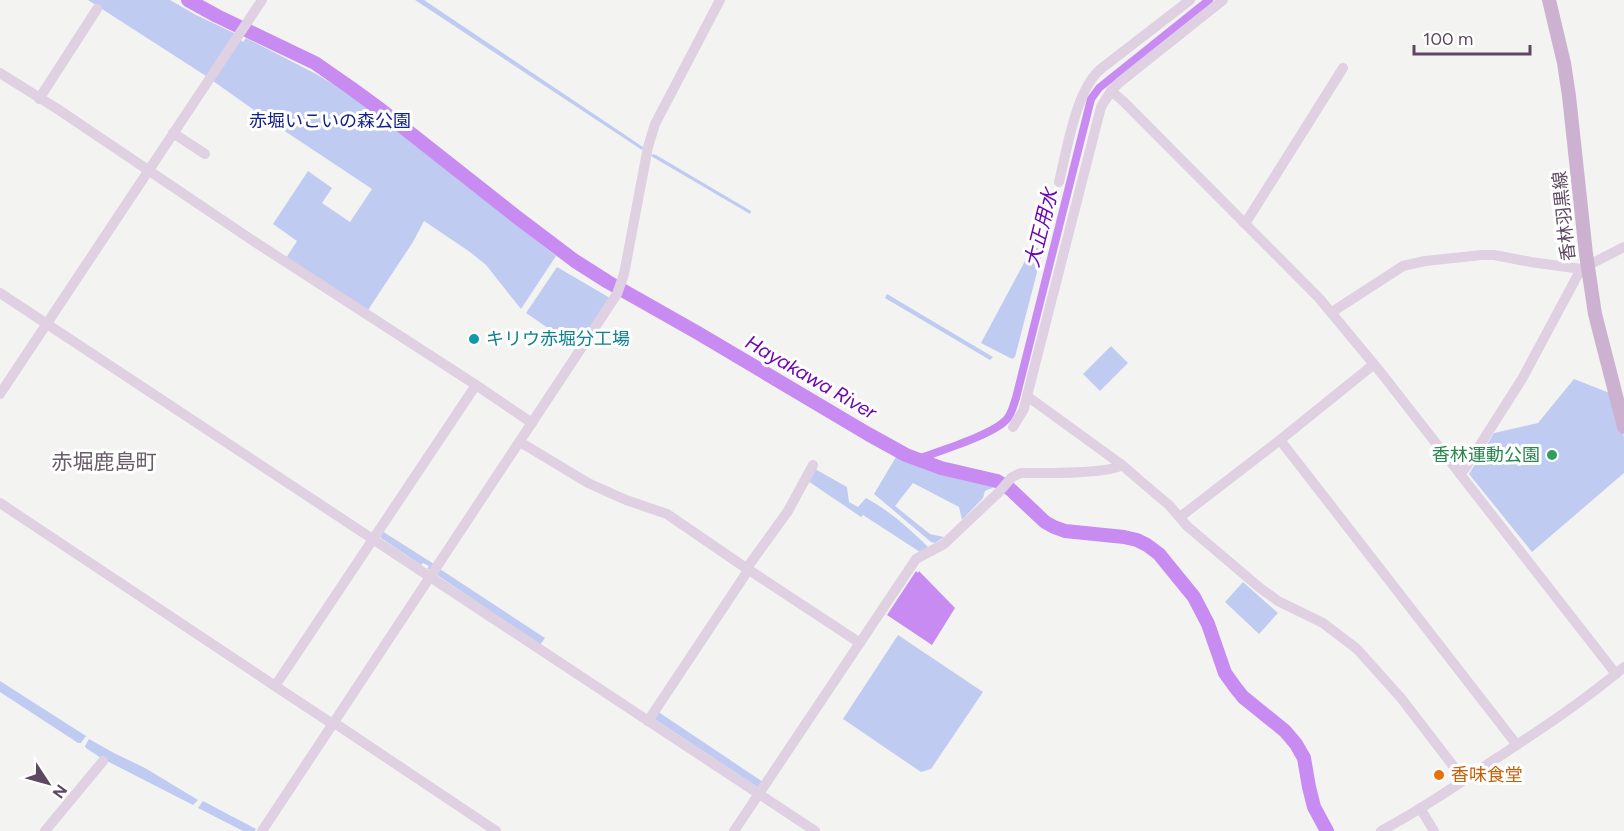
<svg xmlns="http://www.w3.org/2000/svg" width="1624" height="831" font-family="Figtree,'Noto Sans JP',sans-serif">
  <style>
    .green { fill: #c0cbf2 }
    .water { fill: #c88bf1 }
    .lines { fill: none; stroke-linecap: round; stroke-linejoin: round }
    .canal { stroke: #c88bf1; stroke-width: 8 }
    .river { stroke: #c88bf1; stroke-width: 14 }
    .minor { stroke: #dfd0e2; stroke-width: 10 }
    .major { stroke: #cdb1d1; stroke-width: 14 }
    .culture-dot { fill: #0f9aa8; stroke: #fff; stroke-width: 2 }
    .leisure-dot { fill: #2e9e5b; stroke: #fff; stroke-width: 2 }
    .food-dot { fill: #e8710a; stroke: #fff; stroke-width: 2 }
    .labels { text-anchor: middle; stroke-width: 6; stroke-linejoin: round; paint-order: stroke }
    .park-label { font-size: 18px; fill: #132188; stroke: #fff }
    .street-label { font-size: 18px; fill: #5d4861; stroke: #fff }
    .culture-label { font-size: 18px; fill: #0d838f; stroke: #fff; text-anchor: start }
    .leisure-label { font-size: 18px; fill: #27864d; stroke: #fff; text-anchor: end }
    .food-label { font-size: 18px; fill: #c56008; stroke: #fff; text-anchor: start }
    .water-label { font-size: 20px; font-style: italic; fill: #6f06b6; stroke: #fff }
    .quarter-label { font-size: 21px; fill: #675e67; stroke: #fff }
  </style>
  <rect width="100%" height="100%" fill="#f3f4f2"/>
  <!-- green -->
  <g class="green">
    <path d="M88,0H170L196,15L234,33L243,42L246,38L316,74L350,94L556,256L521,309L486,265L470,252L424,221L413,242L368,310L286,258L297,241L273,224L308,171L332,188L322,203L350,222L372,189L265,118L206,76Z"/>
    <path d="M415,0H424L643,147L642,150Z"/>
    <path d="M653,154L656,155L751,211L750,214L651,156Z"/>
    <path d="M1033,246L1039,249L1042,253L1015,357L1012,359L981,343Z"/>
    <path d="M557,267L610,298L577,348L526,313Z"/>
    <path d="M887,294L993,357L990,360L885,298Z"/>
    <path d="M1111,346L1128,363L1100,391L1083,374Z"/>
    <path d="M1574,379L1612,394L1624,437V473L1532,552L1469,474L1494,433L1538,423Z"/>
    <path d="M896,457C910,463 925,470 940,474C958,478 977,480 995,487L985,491L983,498L962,520L959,507L913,483L895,506L930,534L944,537L935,543L931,542L874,494Z"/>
    <path d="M815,469L847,487L849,502L858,507L866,498C890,511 910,529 929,548L920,552L863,515L861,517L808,481Z"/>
    <path d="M382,531L434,564L430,569H427L429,566L423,563L421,565L381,538L380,535Z"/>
    <path d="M440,569L545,638L540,645L437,575Z"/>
    <path d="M1243,582L1278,613L1259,634L1225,602Z"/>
    <path d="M898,635L983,692L931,769L921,772L843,719Z"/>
    <path d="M0,681L86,736L81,743H78L0,692Z"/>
    <path d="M657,711L763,782L759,788L653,718Z"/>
    <path d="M89,739L114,753L145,768L198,800L193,805L101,758L86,748L85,746Z"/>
    <path d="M203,801L256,829L255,831H243L198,808Z"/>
  </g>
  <!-- water -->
  <path class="water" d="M916,571L918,573L919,571L955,608L932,645L887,615Z"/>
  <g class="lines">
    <!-- canal -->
    <path class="canal" d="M918,459C939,451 992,435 1006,420C1012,414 1013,406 1016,398L1091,99L1099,88L1209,0"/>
    <!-- river -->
    <path class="river" d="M188,0L217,16L315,63L351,88L381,110L518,218L575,261L608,282L698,333L868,434L906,455L941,468L997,481L1010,489L1045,522L1054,527L1065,531L1124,537L1137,540L1147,545L1159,554L1194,597L1208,624L1225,673L1235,687L1243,697L1285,731L1296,744L1304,758L1309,787L1314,807L1327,831"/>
    <!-- minor -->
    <g class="minor">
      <path d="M1223,0L1120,82L1111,91L1101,107L1027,396L1122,465L1144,484L1169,505L1187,526L1260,588L1278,601L1323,623L1357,649L1401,698L1464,780"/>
      <path d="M0,73L56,108L258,244L476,385L532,423"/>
      <path d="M1111,91L1123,101L1319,298L1382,374L1616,674"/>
      <path d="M39,99L97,9"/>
      <path d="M173,133L205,154"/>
      <path d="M1059,182C1067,150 1076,88 1102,68L1190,0"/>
      <path d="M1244,223L1248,219L1343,68"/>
      <path d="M0,293L815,831"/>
      <path d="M1332,312L1403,266L1425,261L1482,255H1494L1531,262L1581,269L1624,247"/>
      <path d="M0,394L262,0"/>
      <path d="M1013,427L1024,409L1027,396"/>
      <path d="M1280,440L1517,745"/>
      <path d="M520,442L588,483L626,500L667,514L743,566L860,643"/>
      <path d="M1460,474L1466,467L1522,379L1581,269"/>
      <path d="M0,503L275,686L328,721L339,726L496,831"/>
      <path d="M1180,517L1280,440L1373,365"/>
      <path d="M275,686L476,385"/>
      <path d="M648,721L747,572L749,565L788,511L813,465"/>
      <path d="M1420,808L1434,831"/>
      <path d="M45,831L103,761"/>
      <path d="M262,831L617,294L624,274L648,147L655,124L720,0"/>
      <path d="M734,831L916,559L944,544L999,492L1012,477L1021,473C1041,473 1110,474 1122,465"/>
      <path d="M1381,831C1420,810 1457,785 1494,760C1538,731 1583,702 1624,667"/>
    </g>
    <!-- major -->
    <path class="major" d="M1549,0L1564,63L1569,96L1586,254L1595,314L1624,427"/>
  </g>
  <!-- markers -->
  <circle class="culture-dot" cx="474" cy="339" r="6"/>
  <circle class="leisure-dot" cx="1552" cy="455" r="6"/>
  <circle class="food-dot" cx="1439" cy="775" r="6"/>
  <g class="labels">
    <!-- park labels -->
    <g class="park-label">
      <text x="330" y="127">赤堀いこいの森公園</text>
    </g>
    <!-- street labels -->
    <g class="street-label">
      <text transform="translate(1564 216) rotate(-96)" y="6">香林羽黒線</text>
    </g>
    <!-- culture labels -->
    <g class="culture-label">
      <text x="486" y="345">キリウ赤堀分工場</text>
    </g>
    <!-- leisure labels -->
    <g class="leisure-label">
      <text x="1540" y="461">香林運動公園</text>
    </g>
    <!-- food labels -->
    <g class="food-label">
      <text x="1451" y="781">香味食堂</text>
    </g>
    <!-- water labels -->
    <g class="water-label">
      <text transform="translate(1041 228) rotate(-76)" y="7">大正用水</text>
      <text transform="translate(811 377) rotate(30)" y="7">Hayakawa River</text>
    </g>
    <!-- quarter labels -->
    <g class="quarter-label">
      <text x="104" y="469">赤堀鹿島町</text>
    </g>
  </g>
  <!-- north arrow -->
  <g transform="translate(48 783) rotate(126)" stroke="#ffffff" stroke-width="4.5" paint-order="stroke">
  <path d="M0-4.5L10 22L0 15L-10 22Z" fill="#5d4861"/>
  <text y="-9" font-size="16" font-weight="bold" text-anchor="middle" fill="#5d4861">N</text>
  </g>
  <!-- scale -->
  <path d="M1414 45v9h116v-9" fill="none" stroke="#5d4861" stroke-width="3"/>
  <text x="1423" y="45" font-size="18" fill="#5d4861" stroke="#ffffff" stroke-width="4.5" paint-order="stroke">100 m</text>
</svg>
